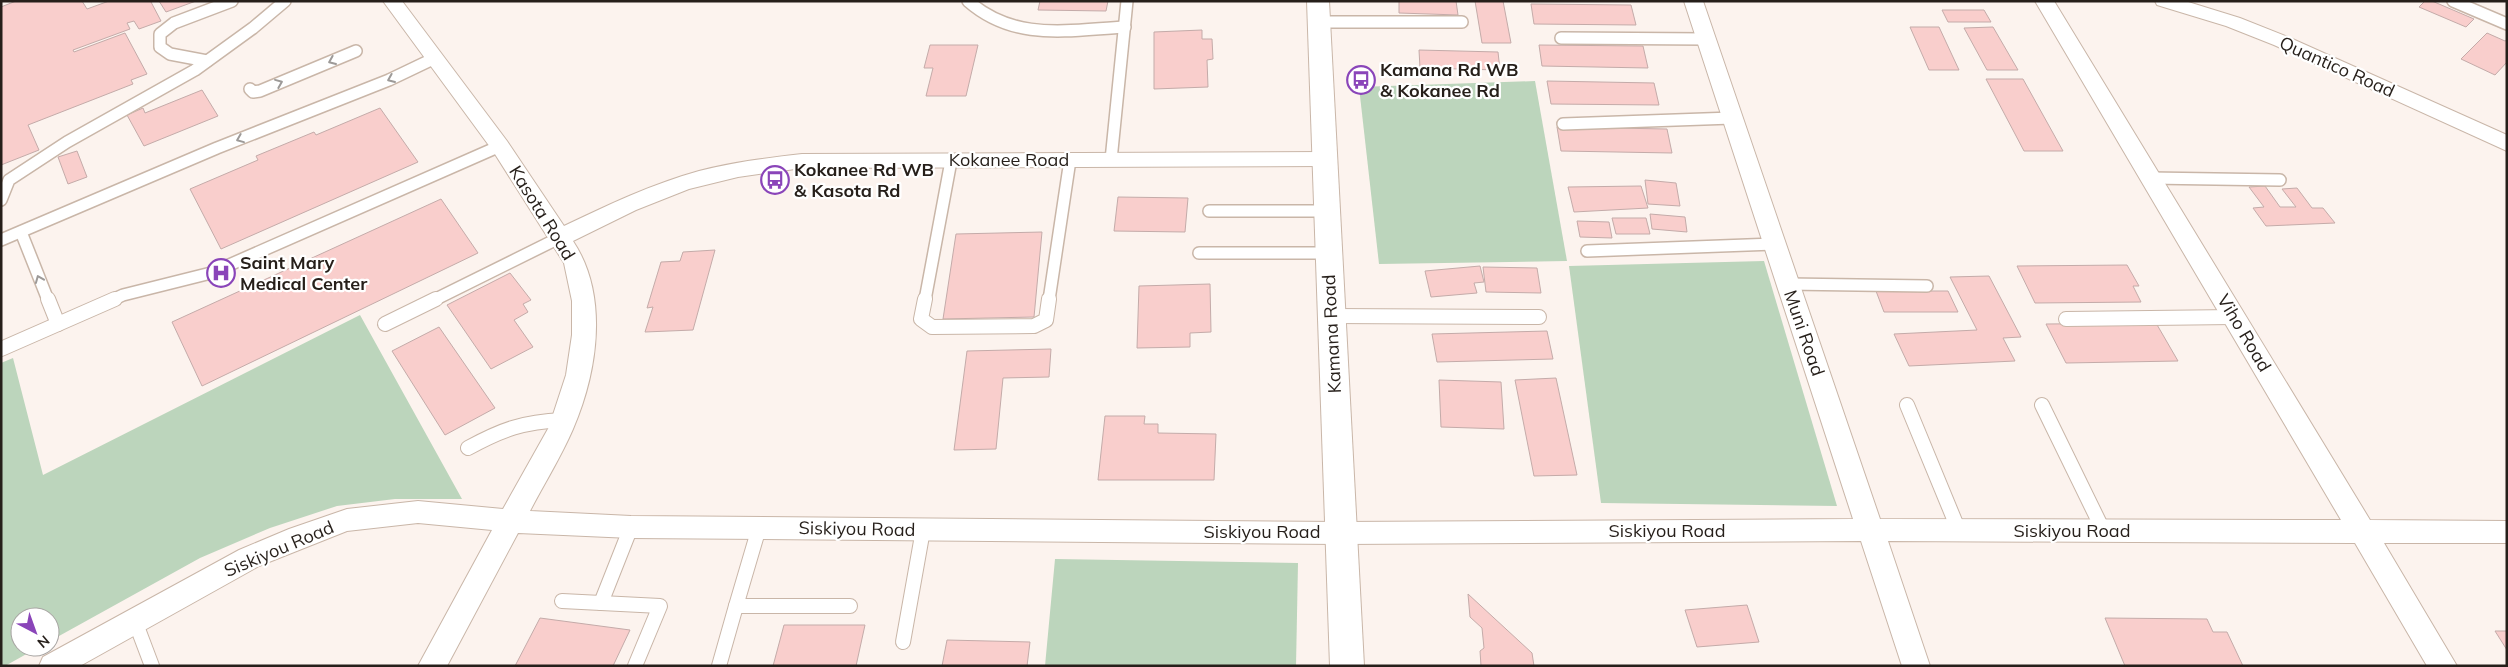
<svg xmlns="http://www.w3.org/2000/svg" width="2508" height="667" font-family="Mulish,sans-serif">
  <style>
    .green { fill: #bcd5bc }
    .building { fill: #f9cecc; stroke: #c4aba9 }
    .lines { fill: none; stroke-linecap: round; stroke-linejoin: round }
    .lane-far1-casing { stroke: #c9b6a8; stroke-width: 14 }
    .lane-casing { stroke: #c9b6a8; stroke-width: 16 }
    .street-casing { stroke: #c9b6a8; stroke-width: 2 }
    .secondary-casing { stroke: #c9b6a8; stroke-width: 2 }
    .lane-far1 { stroke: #fff; stroke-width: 11 }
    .lane { stroke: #fff; stroke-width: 14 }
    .street { fill: #fff; fill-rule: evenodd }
    .secondary { fill: #fff; fill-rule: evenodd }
    .oneway { stroke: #9d9a98 }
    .labels { text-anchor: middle; stroke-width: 4.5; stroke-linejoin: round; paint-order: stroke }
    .street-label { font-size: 18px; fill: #261f1a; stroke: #fff }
    .poi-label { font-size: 18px; font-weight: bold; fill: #261f1a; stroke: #fff; text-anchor: start }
  </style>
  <rect width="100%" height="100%" fill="#fcf3ee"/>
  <!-- green -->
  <g class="green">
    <path d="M1535,81L1567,261L1379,264L1359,87Z"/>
    <path d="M1764,261L1837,506L1601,503L1569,266Z"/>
    <path d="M360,315L462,499H395L337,506L270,528L200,558L50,641V617H20V647H39L5,666H1V363L13,358L43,475Z"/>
    <path d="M1055,559L1298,563L1296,666H1045Z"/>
  </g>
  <!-- building -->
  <g class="building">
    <path d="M16,1H82L87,9L109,1H155L151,2L161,21L139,29L134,21L127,23L130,29L73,50L74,52L125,33L147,74L131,80L133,84L28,125L39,150L1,165V7Z"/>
    <path d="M159,1H196L166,12Z"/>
    <path d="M1040,1H1108L1106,11L1038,10Z"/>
    <path d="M1399,1H1456L1458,15L1399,13Z"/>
    <path d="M1475,1H1503L1511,43H1482Z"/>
    <path d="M2425,1H2432L2474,19L2466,27L2419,7Z"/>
    <path d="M1531,4L1631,5L1636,25L1534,24Z"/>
    <path d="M1942,10H1984L1991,22H1948Z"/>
    <path d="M1910,27H1939L1959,70H1929Z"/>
    <path d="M1993,27L2018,70H1987L1964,28Z"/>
    <path d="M1202,30V39H1212L1213,59L1207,60L1208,87L1154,89V32Z"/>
    <path d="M2487,33L2505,41L2507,40V62L2495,75L2461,59Z"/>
    <path d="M930,45H978L966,96H926L933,68H924Z"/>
    <path d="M1539,45L1643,46L1648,68L1542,66Z"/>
    <path d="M1419,50L1498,52L1500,70L1420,68Z"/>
    <path d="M1986,79H2023L2063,151H2024Z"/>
    <path d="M1547,81L1654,83L1659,105L1551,104Z"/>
    <path d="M202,90L218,116L144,146L127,115L143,108L145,113Z"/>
    <path d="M380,108L418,162L221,249L190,189L258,160L256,156L314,132L316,135Z"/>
    <path d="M1557,127L1667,129L1672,153L1561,151Z"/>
    <path d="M77,151L87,177L68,184L58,157Z"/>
    <path d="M1645,180L1676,183L1680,206L1648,204Z"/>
    <path d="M1641,186L1648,208L1574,212L1568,187Z"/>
    <path d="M2265,186L2280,207H2296L2282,189L2297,188L2312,208H2323L2335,223L2266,226L2253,208L2264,207L2249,187Z"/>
    <path d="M1118,197L1188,198L1185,232L1114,231Z"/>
    <path d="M441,199L478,253L202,386L172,322Z"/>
    <path d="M1650,214L1685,217L1687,232L1652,229Z"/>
    <path d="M1612,218H1646L1650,234H1616Z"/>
    <path d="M1577,221L1609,222L1612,238L1580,237Z"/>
    <path d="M1042,232L1034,317L943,319L956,234Z"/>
    <path d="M715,250L693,330L645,332L653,307L647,308L661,262L680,261L683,252Z"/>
    <path d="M2127,265L2139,286H2133L2141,302L2035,303L2017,266Z"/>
    <path d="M1480,266L1484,282L1474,283L1477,293L1431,297L1425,271Z"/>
    <path d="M1483,267L1537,268L1541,293L1486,292Z"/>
    <path d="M510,273L531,300L523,304L528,312L514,320L533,347L491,369L447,305Z"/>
    <path d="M1989,276L2021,337L2003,338L2015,361L1909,366L1894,334L1977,330L1950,277Z"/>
    <path d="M1210,284L1211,332L1190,333V347L1137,348L1139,286Z"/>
    <path d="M1876,291H1948L1958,312H1884Z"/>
    <path d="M2156,323L2178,361L2066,363L2046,324Z"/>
    <path d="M439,327L495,408L445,435L392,351Z"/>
    <path d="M1547,331L1553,359L1437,362L1432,334Z"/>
    <path d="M1051,349L1049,377L1003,378L996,449L954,450L967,351Z"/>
    <path d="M1556,378L1577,475L1534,476L1515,380Z"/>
    <path d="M1439,380L1501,382L1504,429L1441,427Z"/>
    <path d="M1105,416H1145L1144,424H1158V433L1216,434L1214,480H1098Z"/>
    <path d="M1468,594L1532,653L1534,666H1481L1480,651L1484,648L1482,628L1470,617Z"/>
    <path d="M1747,605L1759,642L1697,647L1685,610Z"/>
    <path d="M540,618L630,630L613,666H515Z"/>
    <path d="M2105,618L2207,619L2213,632H2227L2243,666H2125Z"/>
    <path d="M784,625H865L856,666H773Z"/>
    <path d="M2495,631H2507V650Z"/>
    <path d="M947,640L1030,642L1027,666H942Z"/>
  </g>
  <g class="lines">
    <defs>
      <g id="lane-far1">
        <path d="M968,1C1015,42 1068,30 1125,27"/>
        <path d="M2453,1L2507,24"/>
        <path d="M1319,22H1462"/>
        <path d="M1561,38L1706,39"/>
        <path d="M207,61L170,54L160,47V34L174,23L232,1"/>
        <path d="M250,89L253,92L260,91L356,51"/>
        <path d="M1563,124L1732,118"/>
        <path d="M1111,160L1127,1"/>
        <path d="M2150,178L2280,180"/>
        <path d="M1,200L9,180L67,142L195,70L253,28L285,1"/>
        <path d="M1209,211H1326"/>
        <path d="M21,232L48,300"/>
        <path d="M1,240L217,148L389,80L435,58"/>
        <path d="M1587,251L1774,244"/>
        <path d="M1199,253H1328"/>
        <path d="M1788,284L1927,286"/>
        <path d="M112,300L123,295L211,273L500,146"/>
        <path d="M434,300L559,238"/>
        <path d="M925,300L951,161"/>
        <path d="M1049,300L1070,160"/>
      </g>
      <g id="lane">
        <path d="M48,299L58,324"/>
        <path d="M925,299L921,319L932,327L1034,326L1046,320L1049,299"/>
        <path d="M1331,316L1539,317"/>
        <path d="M2066,319L2234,317"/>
        <path d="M385,324L436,299"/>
        <path d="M1,349L115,299"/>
        <path d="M1907,405L1959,531"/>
        <path d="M2042,405L2104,532"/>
        <path d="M468,448C503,429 523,422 563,420"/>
        <path d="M759,528L736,606H850"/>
        <path d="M562,601L660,606L635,666"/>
        <path d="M601,603L631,527"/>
        <path d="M135,621L152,666"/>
        <path d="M903,642L923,530"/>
        <path d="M719,666L736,606"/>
      </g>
      <g id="street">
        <path d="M383,1H402L507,141L564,226C608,205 652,184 699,171C733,162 768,158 802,154L1324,152L1332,154L1335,159L1332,164L1324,166L802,168L738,177L689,189L636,210L573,241C609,295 598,371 573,429C561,457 544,484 530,511L631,516L1341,522L1853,519L1684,1H1703L1880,519L2341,520L2035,1H2054L2370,520L2507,521V543H2384L2457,666H2427L2355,543L1888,541L1930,666H1902L1861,541L1341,544L631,538L518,533L447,666H418L492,530L418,523L347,531L259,566L80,666H39L43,657L239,550L289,529L347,509L418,501L503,509L549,427L566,375L572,335V301L564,263L493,151Z"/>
        <path d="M2155,1H2185L2240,18L2288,37L2507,135V151L2274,45L2226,26L2157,5Z"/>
      </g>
      <path id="secondary" d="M1307,1H1329L1364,666H1330Z"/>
    </defs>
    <!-- lane-far1 casing -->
    <use href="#lane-far1" class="lane-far1-casing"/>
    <!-- lane casing -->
    <use href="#lane" class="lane-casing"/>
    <!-- street casing -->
    <use href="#street" class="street-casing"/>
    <!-- secondary casing -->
    <use href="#secondary" class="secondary-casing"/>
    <!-- lane-far1 -->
    <use href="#lane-far1" class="lane-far1"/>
    <!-- lane -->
    <use href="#lane" class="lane"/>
    <!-- street -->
    <use href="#street" class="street"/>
    <!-- secondary -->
    <use href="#secondary" class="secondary"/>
  </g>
  <!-- one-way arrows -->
  <defs><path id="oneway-chevron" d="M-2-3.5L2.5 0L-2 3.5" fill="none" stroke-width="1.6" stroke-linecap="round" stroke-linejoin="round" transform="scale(1.25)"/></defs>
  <g class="oneway">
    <use href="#oneway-chevron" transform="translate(332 61) rotate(157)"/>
    <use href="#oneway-chevron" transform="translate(391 79) rotate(157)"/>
    <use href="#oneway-chevron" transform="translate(279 83) rotate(-22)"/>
    <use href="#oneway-chevron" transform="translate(240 139) rotate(158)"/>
    <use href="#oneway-chevron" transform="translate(39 279) rotate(-112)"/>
  </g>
  <!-- icons -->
  <defs>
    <symbol id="bus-ring" viewBox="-11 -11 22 22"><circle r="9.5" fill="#fff" stroke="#8a45b9" stroke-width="1.5"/><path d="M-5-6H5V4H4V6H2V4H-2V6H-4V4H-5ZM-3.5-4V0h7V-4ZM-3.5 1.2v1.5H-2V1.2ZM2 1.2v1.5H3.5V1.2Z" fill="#8a45b9"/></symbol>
    <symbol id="hospital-ring" viewBox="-11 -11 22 22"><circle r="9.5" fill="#fff" stroke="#8a45b9" stroke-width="1.5"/><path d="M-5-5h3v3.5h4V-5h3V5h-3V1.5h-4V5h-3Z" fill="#8a45b9"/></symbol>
  </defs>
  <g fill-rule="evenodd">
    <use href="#bus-ring" x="1345" y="64" width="32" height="32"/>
    <use href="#bus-ring" x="759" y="164" width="32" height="32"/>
    <use href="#hospital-ring" x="205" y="257" width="32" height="32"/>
  </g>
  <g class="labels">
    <!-- street labels -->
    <g class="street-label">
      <text transform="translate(2337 67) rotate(24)" y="6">Quantico Road</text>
      <text x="1009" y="166">Kokanee Road</text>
      <text transform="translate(542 213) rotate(58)" y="6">Kasota Road</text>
      <text transform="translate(1804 333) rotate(71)" y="6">Muni Road</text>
      <text transform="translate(2244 333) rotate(59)" y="6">Viho Road</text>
      <text transform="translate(1332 334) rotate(-93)" y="6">Kamana Road</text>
      <text transform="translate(857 529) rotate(1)" y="6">Siskiyou Road</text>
      <text x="1667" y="537">Siskiyou Road</text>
      <text x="2072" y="537">Siskiyou Road</text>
      <text x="1262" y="538">Siskiyou Road</text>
      <text transform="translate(279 549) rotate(-23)" y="6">Siskiyou Road</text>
    </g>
    <!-- poi labels -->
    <g class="poi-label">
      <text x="1380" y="76">Kamana Rd WB<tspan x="1380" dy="21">&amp; Kokanee Rd</tspan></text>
      <text x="794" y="176">Kokanee Rd WB<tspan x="794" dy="21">&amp; Kasota Rd</tspan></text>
      <text x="240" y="269">Saint Mary<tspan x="240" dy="21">Medical Center</tspan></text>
    </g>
  </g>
  <!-- border -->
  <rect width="2508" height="667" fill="none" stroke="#261f1a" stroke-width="5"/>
  <!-- north arrow -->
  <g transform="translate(35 632) rotate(139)"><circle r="24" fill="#ffffff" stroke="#a8a5a3"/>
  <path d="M0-4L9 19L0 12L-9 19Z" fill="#8a45b9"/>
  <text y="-8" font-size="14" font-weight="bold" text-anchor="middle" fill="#261f1a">N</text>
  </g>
</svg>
